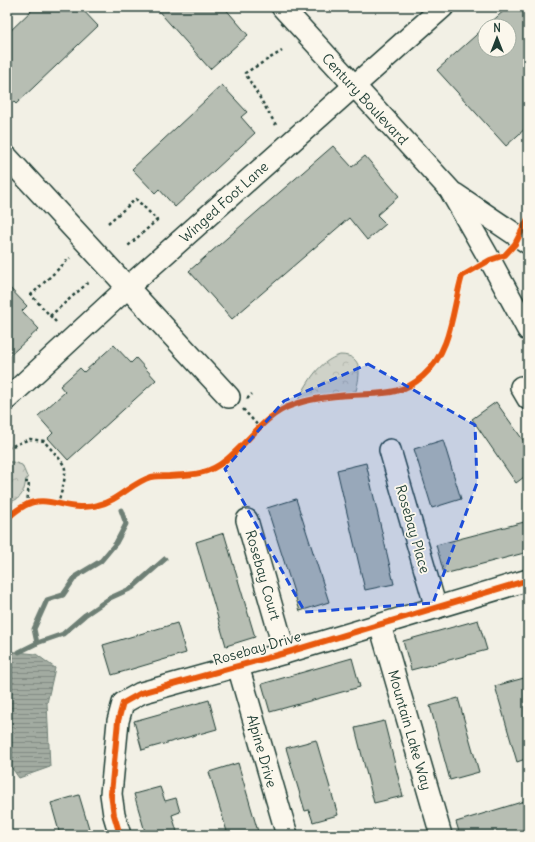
<svg xmlns="http://www.w3.org/2000/svg" width="535" height="842" font-family="Delius,sans-serif">
  <style>
    .park { fill: url(#park-crowns); stroke: #77887e }
    .water { fill: url(#water-rules); stroke: #6e7f75 }
    .lines { fill: none; stroke-linecap: round; stroke-linejoin: round }
    .stream { stroke: #6e7f75; stroke-width: 5 }
    .building { fill: #b7beb3; stroke: #1f3d34 }
    .minor-casing { stroke: #1f3d34; stroke-width: 24 }
    .path { stroke: #1f3d34; stroke-width: 2.5; stroke-dasharray: 3 3; stroke-linecap: butt }
    .minor { stroke: #fbf7ec; stroke-width: 21 }
    .cycleway-casing { stroke: #fbf7ec; stroke-width: 8 }
    .cycleway { stroke: #e8590c; stroke-width: 6 }
    .marked { fill: #1d4ed8; fill-opacity: 0.2; stroke: #1d4ed8; stroke-width: 3; stroke-dasharray: 8 5; stroke-linejoin: round }
    .labels { text-anchor: middle; stroke-width: 3.5; stroke-linejoin: round; paint-order: stroke }
    .street-label { font-size: 14px; fill: #1f3d34; stroke: #fbf7ec }
  </style>
  <defs>
    <pattern id="park-crowns" width="20" height="18" patternUnits="userSpaceOnUse"><rect width="20" height="18" fill="#cfd2c8"/><path d="M2 6a3 3 0 1 1 6 0M12 15a3 3 0 1 1 6 0" fill="none" stroke="#b1b5ac"/></pattern>
    <pattern id="water-rules" width="6" height="5" patternUnits="userSpaceOnUse"><rect width="6" height="5" fill="#a2aba1"/><path d="M0 2.5h6" fill="none" stroke="#838c84"/></pattern>
  </defs>
  <rect width="100%" height="100%" fill="#f2f0e5"/>
  <filter id="ink" filterUnits="userSpaceOnUse"><feTurbulence type="fractalNoise" baseFrequency=".025" numOctaves="2"/><feDisplacementMap in="SourceGraphic" scale="8" xChannelSelector="R" yChannelSelector="G"/><feConvolveMatrix kernelMatrix="1 2 1 2 8 2 1 2 1" color-interpolation-filters="sRGB"/></filter>
  <g filter="url(#ink)">
    <!-- park -->
    <g class="park">
      <path d="M340,355C364,355 360,375 356,391L329,394L298,400C309,381 318,362 340,355Z"/>
      <path d="M7,462H13L22,465L28,479H26C24,493 22,499 7,503Z"/>
    </g>
    <!-- water -->
    <path class="water" d="M7,651L36,654L55,668L47,703L50,767L19,778L9,764L7,757Z"/>
    <g class="lines">
      <!-- stream -->
      <g class="stream">
        <path d="M37,643L34,629L47,600L63,595L76,576L101,561L116,543L126,524L121,510"/>
        <path d="M19,652L37,643L63,634L85,615L110,598L132,588L165,559"/>
      </g>
    </g>
    <!-- building -->
    <g class="building">
      <path d="M35,7H80L98,26L16,104L7,95V34Z"/>
      <path d="M155,7H224L248,35L210,69Z"/>
      <path d="M508,7H528V126L506,146L437,70L485,27V50H509V26H487Z"/>
      <path d="M222,85L247,112L241,117L255,133L175,207L159,189L155,193L132,169Z"/>
      <path d="M333,146L352,167L365,156L399,196L377,215L386,224L367,240L349,218L232,319L189,271Z"/>
      <path d="M7,285L27,306L22,311L39,329L7,358Z"/>
      <path d="M114,345L131,363L136,358L156,380L68,460L48,438L53,433L38,416L65,392L60,386L80,368L84,372Z"/>
      <path d="M496,402L528,447V474L516,483L472,419Z"/>
      <path d="M443,440L461,499L432,508L414,449Z"/>
      <path d="M366,463L394,584L365,590L337,470Z"/>
      <path d="M296,499L329,602L300,611L267,508Z"/>
      <path d="M528,521V552L444,574L436,545Z"/>
      <path d="M224,533L255,637L226,646L196,542Z"/>
      <path d="M478,620L487,650L411,670L403,641Z"/>
      <path d="M177,623L186,653L112,675L103,645Z"/>
      <path d="M352,658L360,687L270,712L262,684Z"/>
      <path d="M524,678L528,692V758L517,762L495,686Z"/>
      <path d="M458,698L479,772L450,780L430,706Z"/>
      <path d="M209,700L217,729L142,750L134,721Z"/>
      <path d="M384,721L403,796L374,803L355,728Z"/>
      <path d="M316,740L338,815L313,822L309,810L305,811L286,748Z"/>
      <path d="M238,763L259,835H228L209,772Z"/>
      <path d="M160,787L165,801L176,798L180,812L172,815L178,835H146L134,794Z"/>
      <path d="M79,795L91,835H60L51,803Z"/>
      <path d="M528,800V832L517,835H460L456,822Z"/>
    </g>
    <g class="lines">
      <defs>
        <g id="minor">
          <path d="M282,7L450,190L490,260L528,330"/>
          <path d="M7,157L229,397"/>
          <path d="M455,194L528,243"/>
          <path d="M521,387L528,399"/>
          <path d="M7,399L128,287L443,7"/>
          <path d="M390,450L436,608"/>
          <path d="M247,520L285,653"/>
          <path d="M380,625L441,835"/>
          <path d="M238,666L287,835"/>
          <path d="M120,835L114,815L111,794L118,721L123,703L141,693L285,653L528,580"/>
        </g>
      </defs>
      <!-- minor casing -->
      <use href="#minor" class="minor-casing"/>
      <!-- path -->
      <g class="path">
        <path d="M276,125L245,73L282,51"/>
        <path d="M108,223L136,199L157,220L128,246"/>
        <path d="M50,316L90,281"/>
        <path d="M56,322L31,295L70,258"/>
        <path d="M247,399L252,394"/>
        <path d="M243,409L260,428"/>
        <path d="M7,448L30,439L44,441C49,448 64,461 65,469C66,478 61,494 58,503"/>
        <path d="M25,482H29L27,505"/>
      </g>
      <!-- minor -->
      <use href="#minor" class="minor"/>
      <defs>
        <g id="cycleway">
          <path d="M7,519C12,514 18,509 24,506C43,495 61,507 80,507C86,507 92,507 98,505C118,501 131,483 151,477C156,476 163,476 169,476C191,475 208,475 226,460C248,443 265,414 293,405C311,398 333,396 352,395C380,393 401,396 423,376C452,351 452,310 462,276L490,260L505,255L515,244L528,219"/>
          <path d="M120,835L114,815L111,794L118,721L123,703L141,693L285,653L528,580"/>
        </g>
      </defs>
      <!-- cycleway casing -->
      <use href="#cycleway" class="cycleway-casing"/>
      <!-- cycleway -->
      <use href="#cycleway" class="cycleway"/>
    </g>
  </g>
  <!-- marked area -->
  <path class="marked" d="M368,364L475,425L477,483L433,603L305,612L225,469L284,401Z"/>
  <g class="labels">
    <!-- street labels -->
    <g class="street-label">
      <text transform="translate(365 99) rotate(47)" y="5">Century Boulevard</text>
      <text transform="translate(224 202) rotate(-42)" y="5">Winged Foot Lane</text>
      <text transform="translate(413 529) rotate(74)" y="5">Rosebay Place</text>
      <text transform="translate(263 575) rotate(74)" y="5">Rosebay Court</text>
      <text transform="translate(257 648) rotate(-16)" y="5">Rosebay Drive</text>
      <text transform="translate(410 730) rotate(74)" y="5">Mountain Lake Way</text>
      <text transform="translate(262 751) rotate(74)" y="5">Alpine Drive</text>
    </g>
  </g>
  <!-- margin -->
  <rect width="535" height="842" fill="none" stroke="#fbf7ec" stroke-width="24"/>
  <rect x="12" y="12" width="511" height="818" fill="none" stroke="#1f3d34" stroke-width="1.5" filter="url(#ink)"/>
  <!-- north arrow -->
  <g transform="translate(497 38)"><circle r="19" fill="#fbf7ec" stroke="#a3ada2"/>
  <path d="M0-3L7 15L0 10L-7 15Z" fill="#1f3d34"/>
  <text y="-6" font-size="11" font-weight="bold" text-anchor="middle" fill="#1f3d34">N</text>
  </g>
</svg>
